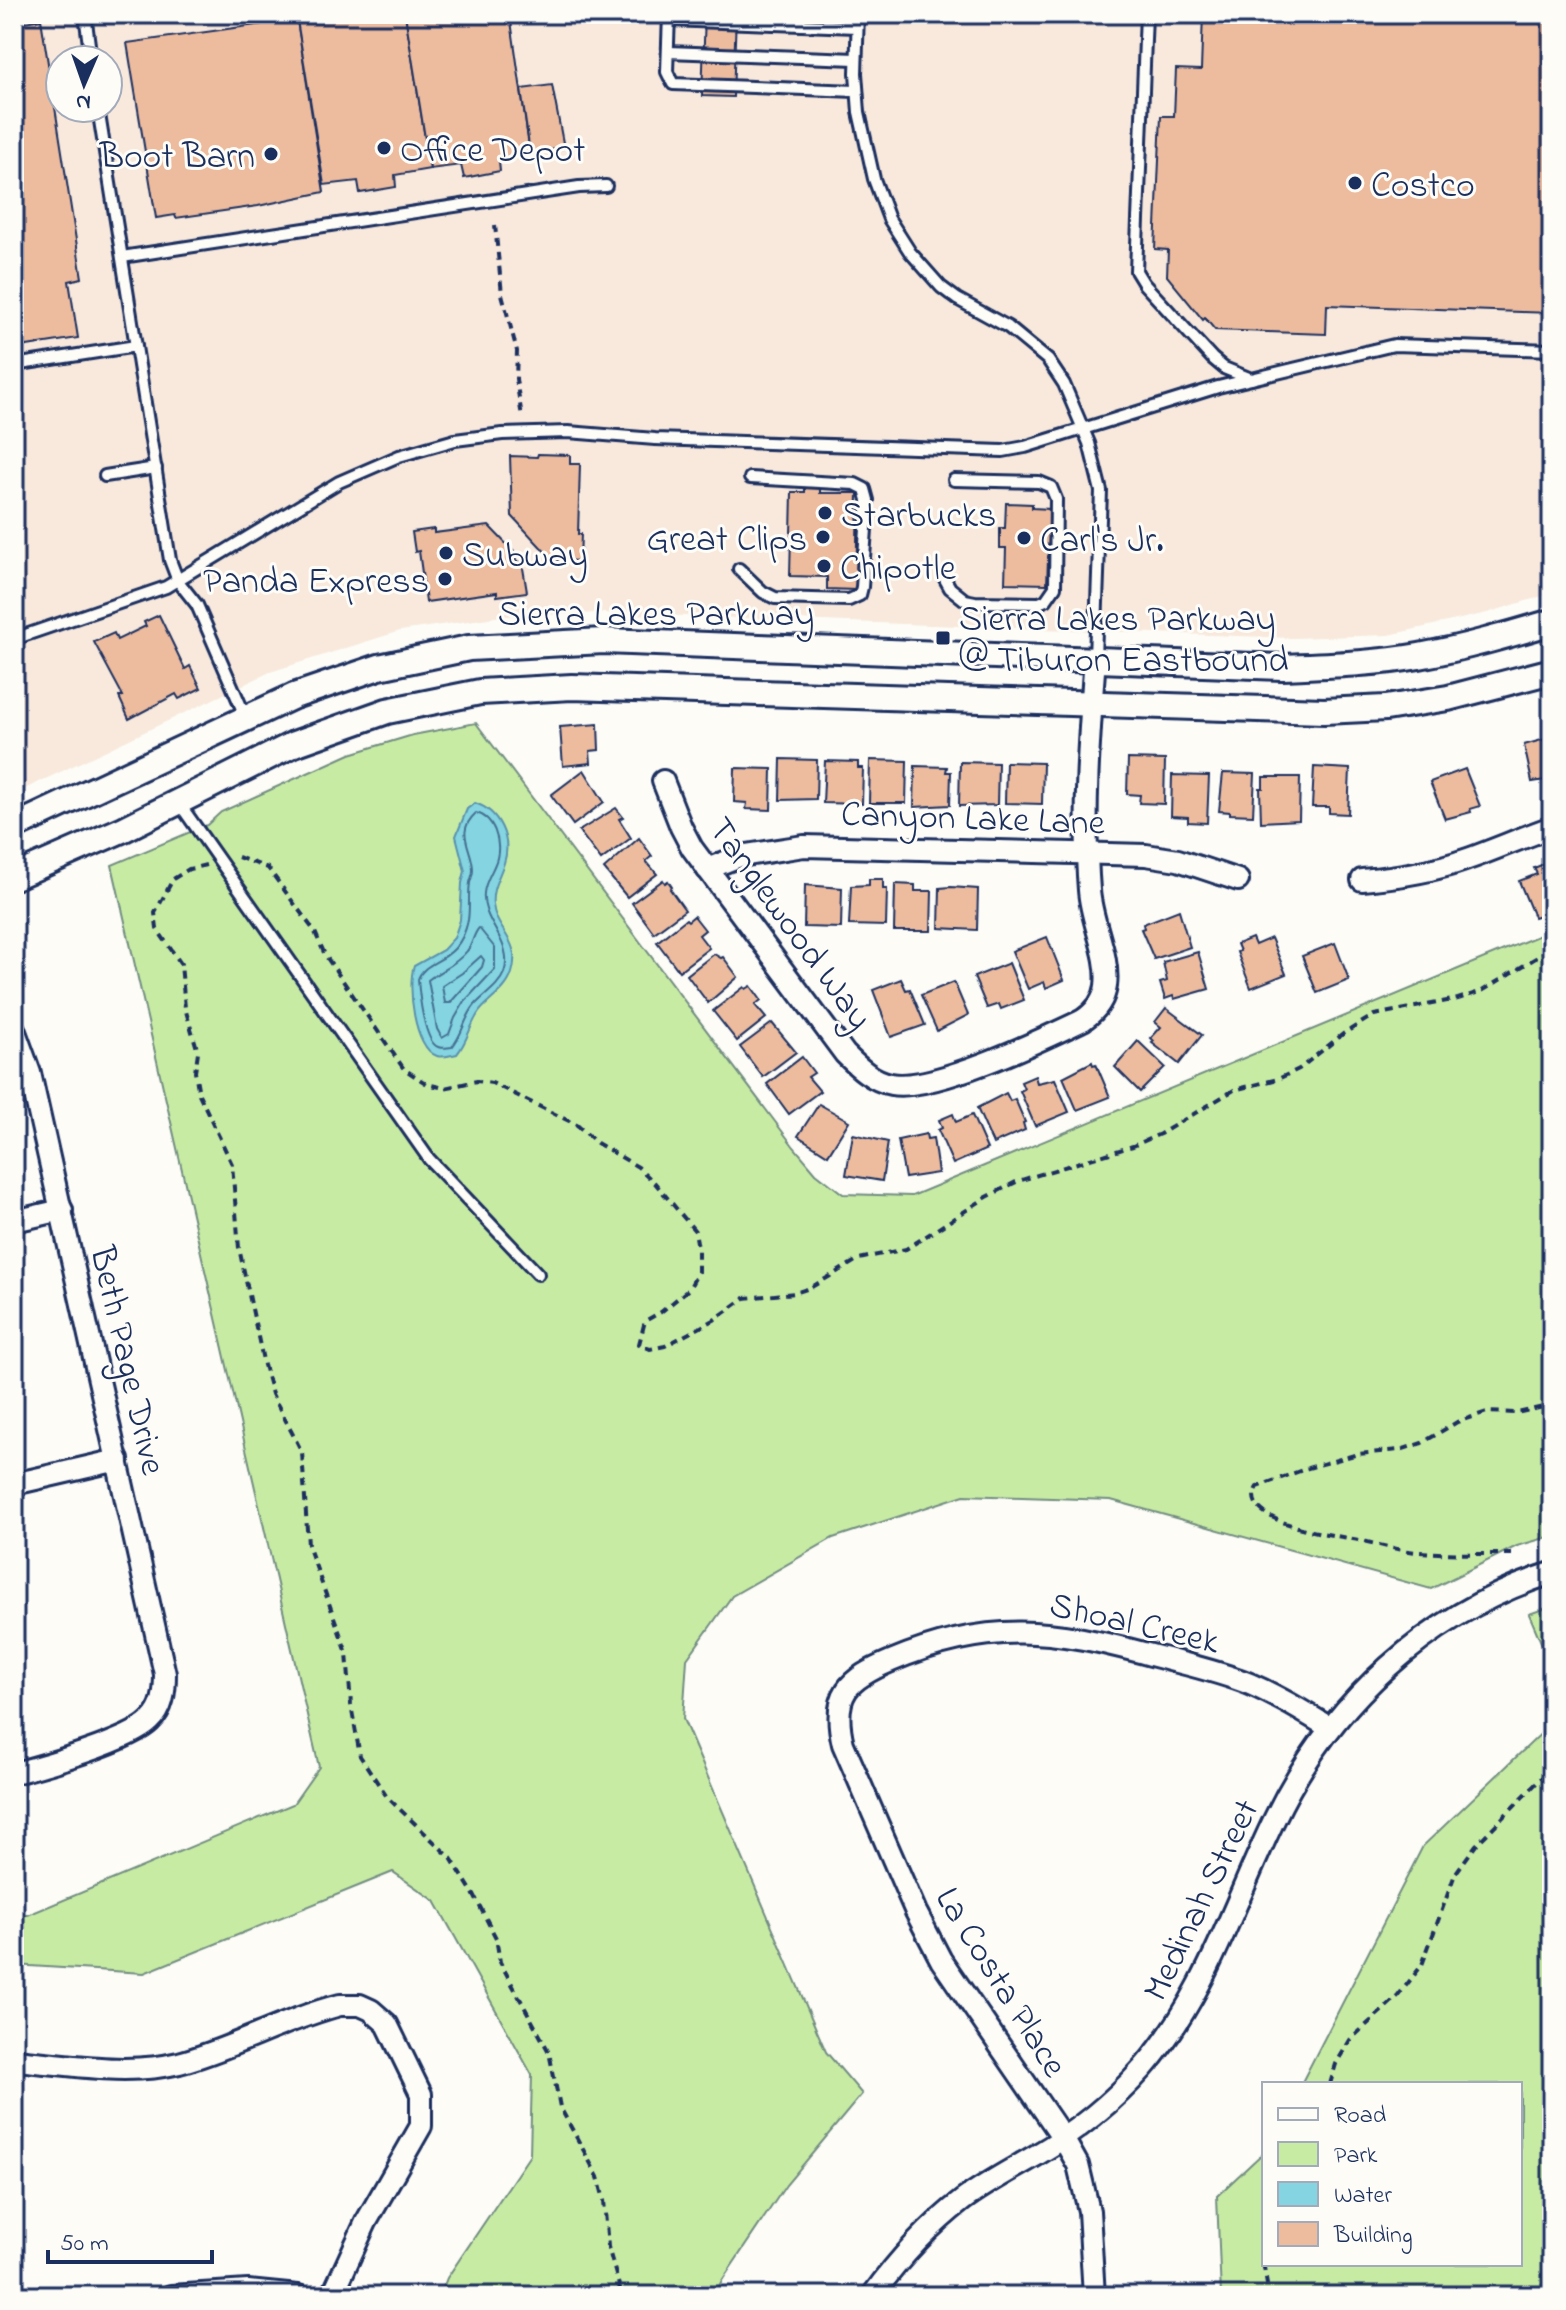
<svg xmlns="http://www.w3.org/2000/svg" width="1566" height="2310" font-family="'Indie Flower',sans-serif">
  <style>
    .built { fill: #f8e9dc; fill-rule: evenodd }
    .green { fill: #c8eba4; stroke: #728d81; stroke-width: 2 }
    .water { fill: #84d4e1; stroke: #5a92ad; stroke-width: 2 }
    .lines { fill: none; stroke-linecap: round; stroke-linejoin: round }
    .shore { stroke: #457192; stroke-width: 2 }
    .building { fill: #edbc9e; stroke: #1b2f5e; stroke-width: 2 }
    .service-casing { stroke: #1b2f5e; stroke-width: 16 }
    .minor-casing { stroke: #1b2f5e; stroke-width: 26 }
    .tertiary-casing { stroke: #1b2f5e; stroke-width: 30 }
    .path { stroke: #1b2f5e; stroke-width: 4; stroke-dasharray: 8 6; stroke-linecap: butt }
    .service { stroke: #fdfcf7; stroke-width: 10 }
    .minor { stroke: #fdfcf7; stroke-width: 20 }
    .tertiary { stroke: #fdfcf7; stroke-width: 24 }
    .poi-dot { fill: #1b2f5e; stroke: #fdfcf7; stroke-width: 3 }
    .labels { text-anchor: middle; stroke-width: 6; stroke-linejoin: round; paint-order: stroke }
    .poi-label { font-size: 36px; fill: #1b2f5e; stroke: #fdfcf7; text-anchor: start }
    .street-label { font-size: 36px; fill: #1b2f5e; stroke: #fdfcf7 }
  </style>
  <rect width="100%" height="100%" fill="#fdfcf7"/>
  <filter id="ink" filterUnits="userSpaceOnUse"><feTurbulence type="fractalNoise" baseFrequency=".0125" numOctaves="2"/><feDisplacementMap in="SourceGraphic" scale="16" xChannelSelector="R" yChannelSelector="G"/><feConvolveMatrix kernelMatrix="1 2 1 2 8 2 1 2 1" color-interpolation-filters="sRGB"/></filter>
  <g filter="url(#ink)">
    <!-- built -->
    <path class="built" d="M14,14H1552V593L1487,613L1389,635L1292,638L603,613L502,616L400,631L270,672L14,794ZM60,60H108V108H60Z"/>
    <!-- green -->
    <g class="green">
      <path d="M476,723L794,1147L816,1173L843,1194L912,1196L1552,930V1536L1517,1546L1431,1589L1111,1500L964,1495L833,1538L732,1596L687,1659L683,1719L826,2052L862,2094L786,2185L721,2282L715,2296H440L447,2278L530,2155L532,2075L435,1901L393,1872L144,1973L14,1965V1915H28L293,1804L319,1767L112,865L207,825L221,812L350,754L413,735Z"/>
      <path d="M1552,1606V1668L1529,1614Z"/>
      <path d="M1552,1723V2296H1221L1217,2196L1264,2152V2264H1520V2084H1301L1423,1846Z"/>
    </g>
    <!-- water -->
    <path class="water" d="M475,803C499,811 512,839 504,863C499,878 491,889 493,905C496,932 522,940 512,973C507,990 491,998 480,1011C470,1024 468,1041 457,1054C451,1055 443,1058 437,1056C414,1049 407,985 414,966L443,950L454,938L460,920L462,883L465,871L456,836L467,809Z"/>
    <g class="lines">
      <!-- shore -->
      <g class="shore">
        <path d="M476,813C494,817 501,841 497,858C494,870 485,880 484,893C481,923 515,942 504,973C499,986 484,995 475,1005C464,1018 463,1035 452,1047C448,1047 443,1049 438,1047C424,1042 419,993 418,979C426,957 459,965 468,920C470,907 468,895 470,883C471,877 473,876 473,870C473,848 454,833 476,813Z"/>
        <path d="M479,928L495,948V969L465,1001L455,1018L449,1034L442,1038L437,1029L428,980C441,970 456,965 467,951C473,944 473,934 479,928Z"/>
        <path d="M481,956L484,960L482,967L450,1003H445L442,986L462,973Z"/>
      </g>
    </g>
    <!-- building -->
    <g class="building">
      <path d="M277,14H296L324,192L258,206L176,218L175,215L156,218L127,43L278,22Z"/>
      <path d="M296,14H405L430,169L395,175L396,187L360,193L358,181L324,185Z"/>
      <path d="M405,14H510L530,153L506,157V160L499,161L500,171L464,178L461,165L430,169Z"/>
      <path d="M705,14H736L733,97L702,96Z"/>
      <path d="M1203,14H1552V313L1327,305L1326,334L1215,330L1205,318L1203,320L1167,276L1168,250L1155,249L1161,116H1174L1176,69L1201,70Z"/>
      <path d="M41,19L82,278L69,281L78,338L14,348V24Z"/>
      <path d="M552,85L564,148L530,153L521,89Z"/>
      <path d="M538,454L570,455V464H580L578,534H581L580,561L552,560V556H549L512,516L510,456L537,457Z"/>
      <path d="M805,487H820V493H858L856,590L827,589V577L790,576L792,492H805Z"/>
      <path d="M1006,503L1032,504V508L1050,509L1047,584L1005,583L1006,548H1000V528H1005Z"/>
      <path d="M489,526L515,553L516,562H522L527,592L497,596V592L426,602L419,551L415,552L412,532L434,529V533Z"/>
      <path d="M159,615L185,669L190,666L201,688L179,699L176,694L129,719L119,697L123,696L94,642L114,633L117,640L146,626L144,622Z"/>
      <path d="M598,724L599,750L590,751L591,763L563,766L560,727Z"/>
      <path d="M1552,737V779L1532,782L1524,745Z"/>
      <path d="M781,759L817,760L816,799L780,800Z"/>
      <path d="M1128,759L1165,760L1164,804L1139,803L1140,795L1127,794Z"/>
      <path d="M870,760L907,761L906,803H869Z"/>
      <path d="M825,761L858,762V768H863L862,804L823,803Z"/>
      <path d="M960,762L998,763L997,805L959,806Z"/>
      <path d="M1006,762L1043,763L1042,804L1005,803Z"/>
      <path d="M915,766L947,767L946,772H951L950,805L914,807Z"/>
      <path d="M1314,767L1350,769L1348,814L1329,813V807H1312Z"/>
      <path d="M735,768L772,769L771,810L746,809L747,803L734,802Z"/>
      <path d="M1465,769L1480,806L1470,809L1471,812L1445,819L1430,782Z"/>
      <path d="M584,770L604,802L573,825L551,795Z"/>
      <path d="M1223,773L1255,774L1253,815L1230,814V812L1219,811Z"/>
      <path d="M1172,775L1209,776L1207,823L1188,822V817L1171,816Z"/>
      <path d="M1263,777H1300L1299,820L1261,822L1260,788H1263Z"/>
      <path d="M616,808L623,817L619,819L631,838L601,860L579,831Z"/>
      <path d="M639,838L652,856L646,861L657,874L627,897L604,869Z"/>
      <path d="M1551,861L1552,911L1534,917L1519,881L1537,874L1534,868Z"/>
      <path d="M869,879H883V889H887L886,926L849,925L851,886L869,885Z"/>
      <path d="M663,880L665,883L668,881L672,887L670,889L685,910L654,933L632,903Z"/>
      <path d="M895,884L915,885V891H932L931,931H894Z"/>
      <path d="M805,885L842,888L841,928L804,927Z"/>
      <path d="M951,887L978,889L977,930L939,928L940,888Z"/>
      <path d="M1179,910L1190,947L1154,959L1141,929L1144,928L1143,924Z"/>
      <path d="M694,916L705,930L699,935L709,948L679,971L657,942L686,919L688,921Z"/>
      <path d="M1047,937L1064,980L1046,988L1044,982L1028,989L1012,951Z"/>
      <path d="M1252,938L1255,945L1271,938L1286,974L1251,988L1237,952L1240,951L1237,944Z"/>
      <path d="M1335,943L1349,980L1317,993L1302,956Z"/>
      <path d="M1198,952L1209,989L1174,999L1173,996L1165,999L1160,983L1167,981L1163,962Z"/>
      <path d="M714,954L721,958L723,957L738,977L708,1003L687,975Z"/>
      <path d="M1009,963L1024,1000L1001,1009L999,1004L987,1008L974,977Z"/>
      <path d="M901,979L906,990L910,989L925,1025L891,1037L873,990Z"/>
      <path d="M954,982L968,1015L937,1031L921,995Z"/>
      <path d="M751,986L761,1000L755,1005L766,1018L737,1041L713,1011L744,987L746,989Z"/>
      <path d="M1166,1008L1202,1035L1179,1064L1152,1043L1154,1041L1151,1038L1161,1027L1155,1022Z"/>
      <path d="M772,1023L796,1052L763,1077L740,1047Z"/>
      <path d="M1138,1041L1165,1067L1140,1092L1115,1067Z"/>
      <path d="M802,1057L814,1073L808,1077L820,1091L789,1114L767,1084Z"/>
      <path d="M1092,1062L1093,1065L1096,1064L1110,1097L1077,1110L1063,1077Z"/>
      <path d="M1035,1076L1037,1083L1055,1079L1069,1112L1035,1126L1020,1091L1024,1089L1021,1082Z"/>
      <path d="M1006,1093L1010,1101L1015,1099L1025,1122L1023,1123L1025,1130L993,1144L977,1108Z"/>
      <path d="M819,1104L849,1121L828,1155L798,1136Z"/>
      <path d="M953,1114L956,1122L972,1115L987,1149L953,1164L938,1130L942,1128L939,1120Z"/>
      <path d="M853,1134L888,1142L882,1181L846,1175Z"/>
      <path d="M926,1134L927,1139L933,1138L938,1173L905,1178L898,1140Z"/>
    </g>
    <g class="lines">
      <defs>
        <g id="service">
          <path d="M85,14L91,60"/>
          <path d="M669,14L667,72L673,84L856,91"/>
          <path d="M858,14L856,73L859,112L874,179L889,219L910,252L941,287L957,299L1008,327L1048,360L1064,384L1089,443L1101,491L1095,658"/>
          <path d="M1146,14L1136,271L1144,284L1212,358L1224,368L1251,379"/>
          <path d="M669,20L857,27"/>
          <path d="M668,52L856,59"/>
          <path d="M98,108L170,560L178,581L197,605L246,718"/>
          <path d="M122,257L579,187L606,186"/>
          <path d="M14,365L136,346"/>
          <path d="M105,476L156,468"/>
          <path d="M739,569L763,592L775,598L849,600L860,595L862,587L868,500L865,489L855,484L750,478"/>
          <path d="M945,579L950,588L965,600L975,602L1039,603L1046,600L1055,587L1056,499L1051,487L1039,482L954,480"/>
          <path d="M14,639L166,587L339,482L399,456L455,440L502,434L568,432L655,439L1003,451L1025,447L1218,387L1394,345L1552,350"/>
          <path d="M179,803L429,1159L538,1274"/>
        </g>
        <g id="minor">
          <path d="M663,781L681,827L692,848L845,1054C858,1067 873,1081 891,1084C933,1092 1043,1039 1083,1020C1096,1011 1104,1001 1106,986C1110,955 1091,922 1089,890C1083,814 1089,735 1095,658"/>
          <path d="M707,869L740,856L804,846L1146,855L1178,860L1238,880"/>
          <path d="M1362,880C1397,877 1431,872 1465,860C1494,850 1523,837 1552,827"/>
          <path d="M14,1029L30,1073L165,1674C165,1692 163,1709 150,1721C130,1741 43,1766 14,1773"/>
          <path d="M14,1221L62,1210"/>
          <path d="M14,1484L118,1460"/>
          <path d="M14,2060C67,2064 126,2076 179,2063C234,2048 285,2019 340,2005H360L371,2010L387,2024L421,2094V2126L366,2222L332,2296"/>
          <path d="M171,2296L248,2291L298,2296"/>
          <path d="M872,2296C898,2260 928,2227 963,2200C986,2183 1011,2170 1035,2156C1076,2132 1112,2103 1143,2068C1207,1995 1233,1904 1275,1818C1331,1702 1429,1612 1552,1573"/>
          <path d="M1094,2296L1089,2211L1078,2165L1063,2138L941,1960L916,1912L843,1744C831,1694 848,1679 891,1661C988,1620 1051,1628 1151,1655C1184,1664 1218,1671 1250,1684C1278,1696 1304,1712 1330,1728"/>
        </g>
        <g id="tertiary">
          <path d="M14,827L294,696L379,667L469,648L604,641L1282,667C1327,665 1374,664 1419,656C1464,648 1508,635 1552,622"/>
          <path d="M14,877L124,829L294,744L387,711L480,692L572,687L1324,711L1386,708L1448,698L1552,671"/>
        </g>
      </defs>
      <!-- service casing -->
      <use href="#service" class="service-casing"/>
      <!-- minor casing -->
      <use href="#minor" class="minor-casing"/>
      <!-- tertiary casing -->
      <use href="#tertiary" class="tertiary-casing"/>
      <!-- path -->
      <g class="path">
        <path d="M495,225L502,294L517,351L516,379L522,417"/>
        <path d="M238,857L268,868L315,932L325,955L404,1069L427,1084L444,1088L477,1081L492,1083L577,1125L597,1143L638,1167L655,1183L695,1231L698,1248V1272L689,1289L661,1312L645,1321L639,1344L650,1349L665,1346L714,1320L745,1298L795,1293L810,1288L859,1259L906,1249L987,1197L1018,1181L1133,1146L1160,1134L1234,1090L1278,1079L1299,1069L1343,1034L1374,1015L1458,999L1482,991L1552,948"/>
        <path d="M206,865L189,869L173,879L155,913L157,929L181,964L185,1008L198,1052L195,1072L199,1094L232,1164L239,1248L264,1365L272,1394L302,1452L308,1545L347,1653L351,1705L360,1756L387,1797L451,1858L474,1895L496,1938L500,1962L549,2052L560,2107L598,2177L604,2200L608,2247L622,2296"/>
        <path d="M1512,1554C1481,1554 1450,1554 1419,1552C1397,1551 1375,1543 1353,1539C1334,1535 1236,1522 1257,1487L1308,1468L1358,1454L1400,1450L1422,1443L1457,1422L1487,1412L1517,1413L1552,1405"/>
        <path d="M1546,1604L1552,1609"/>
        <path d="M1330,2084L1336,2064L1350,2040L1398,1996L1422,1965L1455,1874L1476,1845L1552,1767"/>
        <path d="M1264,2236L1263,2262L1269,2296"/>
      </g>
      <!-- service -->
      <use href="#service" class="service"/>
      <!-- minor -->
      <use href="#minor" class="minor"/>
      <!-- tertiary -->
      <use href="#tertiary" class="tertiary"/>
    </g>
  </g>
  <!-- markers -->
  <g class="poi-dot">
    <circle cx="384" cy="148" r="8"/>
    <circle cx="271" cy="154" r="8"/>
    <circle cx="1355" cy="183" r="8"/>
    <circle cx="825" cy="513" r="8"/>
    <circle cx="823" cy="537" r="8"/>
    <circle cx="1024" cy="538" r="8"/>
    <circle cx="446" cy="553" r="8"/>
    <circle cx="824" cy="566" r="8"/>
    <circle cx="445" cy="579" r="8"/>
    <rect x="935" y="630" width="16" height="16" rx="4"/>
  </g>
  <g class="labels">
    <!-- poi labels -->
    <g class="poi-label">
      <text x="400" y="161">Office Depot</text>
      <text x="255" y="167" text-anchor="end">Boot Barn</text>
      <text x="1371" y="196">Costco</text>
      <text x="841" y="526">Starbucks</text>
      <text x="807" y="550" text-anchor="end">Great Clips</text>
      <text x="1040" y="551">Carl's Jr.</text>
      <text x="462" y="566">Subway</text>
      <text x="840" y="579">Chipotle</text>
      <text x="429" y="592" text-anchor="end">Panda Express</text>
      <text x="959" y="630">Sierra Lakes Parkway<tspan x="959" dy="41">@ Tiburon Eastbound</tspan></text>
    </g>
    <!-- street labels -->
    <g class="street-label">
      <text x="656" y="625">Sierra Lakes Parkway</text>
      <text transform="translate(973 816) rotate(2)" y="13">Canyon Lake Lane</text>
      <text transform="translate(792 922) rotate(54)" y="13">Tanglewood Way</text>
      <text transform="translate(130 1360) rotate(77)" y="13">Beth Page Drive</text>
      <text transform="translate(1135 1621) rotate(13)" y="13">Shoal Creek</text>
      <text transform="translate(1199 1899) rotate(-64)" y="13">Medinah Street</text>
      <text transform="translate(1003 1981) rotate(58)" y="13">La Costa Place</text>
    </g>
  </g>
  <!-- margin -->
  <rect width="1566" height="2310" fill="none" stroke="#fdfcf7" stroke-width="48"/>
  <rect x="24" y="24" width="1518" height="2262" fill="none" stroke="#1b2f5e" stroke-width="3" filter="url(#ink)"/>
  <!-- legend -->
  <rect x="1262" y="2082" width="260" height="184" fill="#fdfcf7" stroke="#a3aaba" stroke-width="2"/>
  <rect x="1278" y="2108" width="40" height="12" fill="#fdfcf7" stroke="#a3aaba" stroke-width="2"/>
  <text x="1334" y="2122" font-size="24" fill="#1b2f5e">Road</text>
  <rect x="1278" y="2142" width="40" height="24" fill="#c8eba4" stroke="#a3aaba" stroke-width="2"/>
  <text x="1334" y="2162" font-size="24" fill="#1b2f5e">Park</text>
  <rect x="1278" y="2182" width="40" height="24" fill="#84d4e1" stroke="#a3aaba" stroke-width="2"/>
  <text x="1334" y="2202" font-size="24" fill="#1b2f5e">Water</text>
  <rect x="1278" y="2222" width="40" height="24" fill="#edbc9e" stroke="#a3aaba" stroke-width="2"/>
  <text x="1334" y="2242" font-size="24" fill="#1b2f5e">Building</text>
  <!-- north arrow -->
  <g transform="translate(84 84) rotate(182)"><circle r="38" fill="#fdfcf7" stroke="#a3aaba" stroke-width="2"/>
  <path d="M0-6L14 30L0 20L-14 30Z" fill="#1b2f5e"/>
  <text y="-12" font-size="22" font-weight="bold" text-anchor="middle" fill="#1b2f5e">N</text>
  </g>
  <!-- scale -->
  <path d="M48 2250v12h164v-12" fill="none" stroke="#1b2f5e" stroke-width="4"/>
  <text x="60" y="2250" font-size="24" fill="#1b2f5e" stroke="#fdfcf7" stroke-width="6" paint-order="stroke">50 m</text>
</svg>
